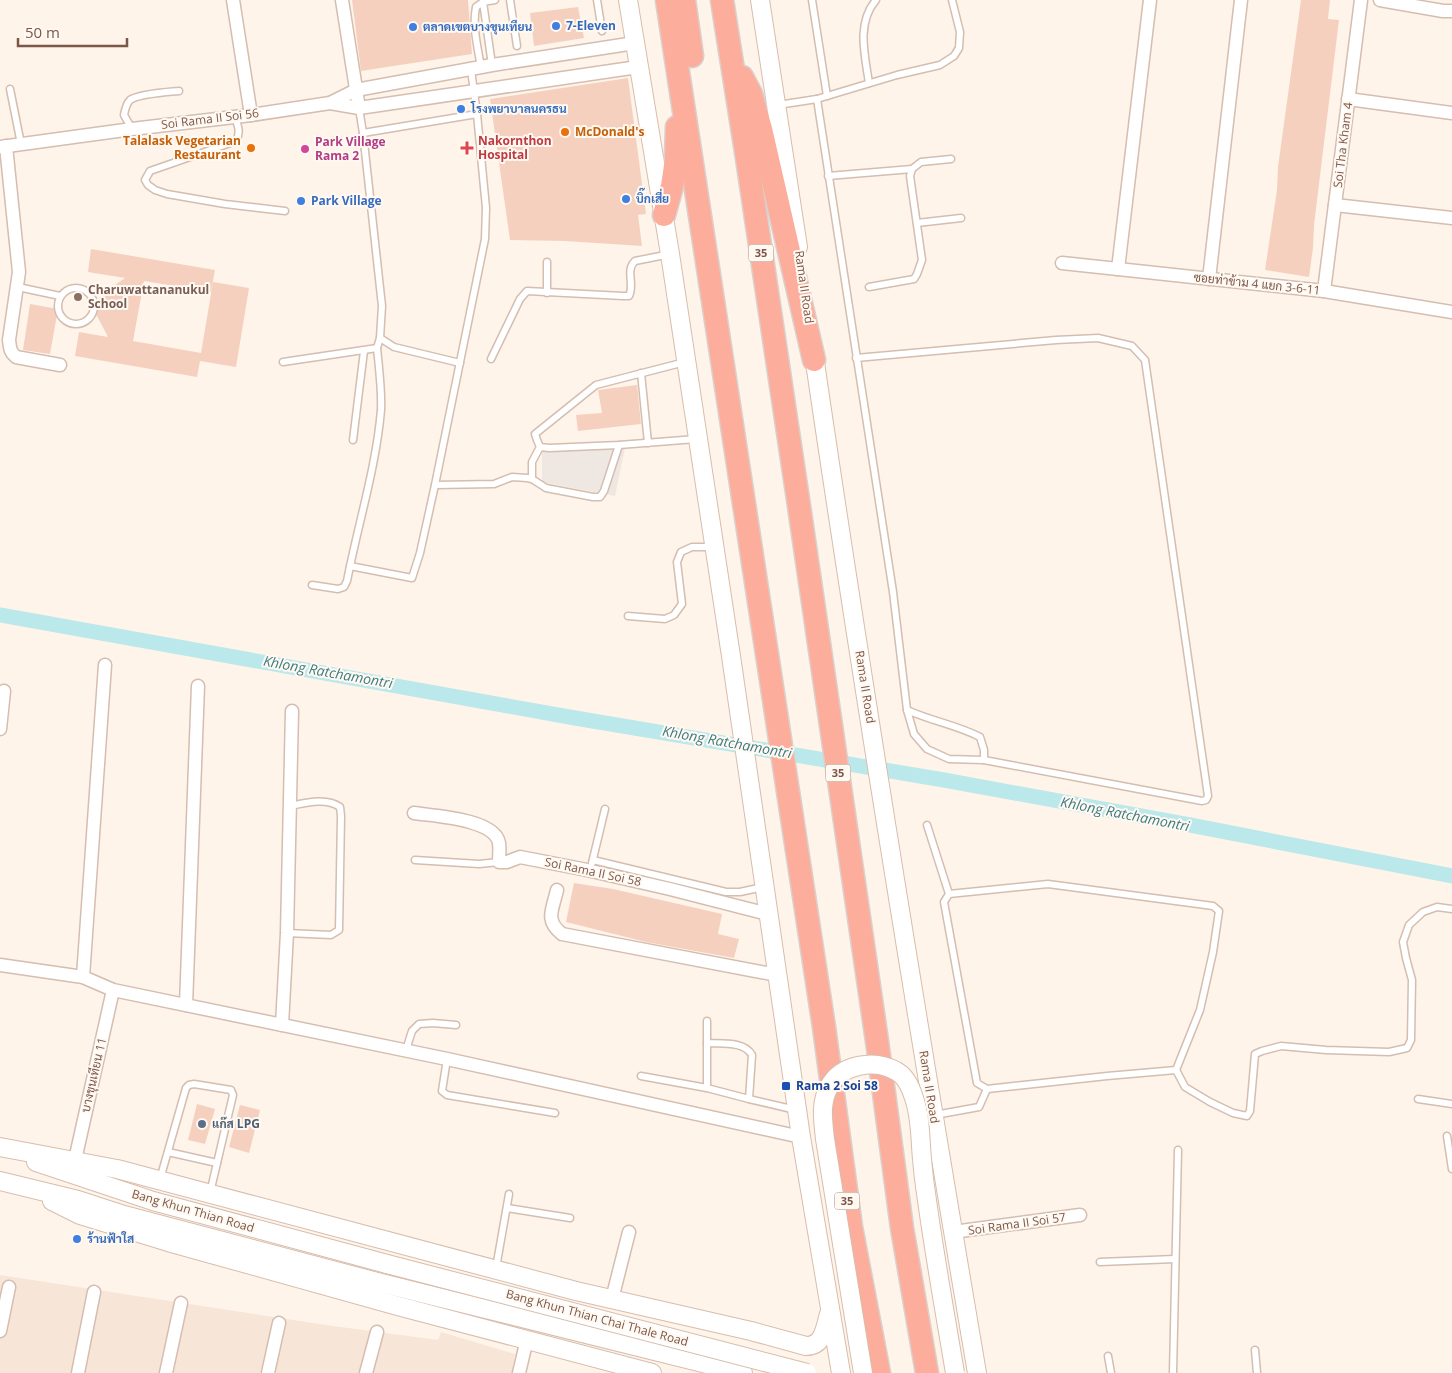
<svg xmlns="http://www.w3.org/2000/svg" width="1452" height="1373" font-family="'Open Sans',Sarabun,sans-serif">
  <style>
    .residential { fill: #f7e6d7 }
    .industrial { fill: #efe7e2 }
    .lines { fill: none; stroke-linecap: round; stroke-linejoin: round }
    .canal { stroke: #bbe8eb; stroke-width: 15 }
    .building { fill: #f6d0be }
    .lane-casing { stroke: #d5bdb0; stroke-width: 9 }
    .street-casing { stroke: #d5bdb0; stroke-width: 15 }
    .secondary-casing { stroke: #d8bdac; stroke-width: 20 }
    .highway-casing { stroke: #dad0cc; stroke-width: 25 }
    .lane { stroke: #fff; stroke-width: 6 }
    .street { stroke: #fff; stroke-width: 12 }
    .secondary { stroke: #fff; stroke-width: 18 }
    .highway { stroke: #fdad9c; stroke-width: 22 }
    .secondary-bridge-casing { stroke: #d8bdac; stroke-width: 20; stroke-linecap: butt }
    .secondary-bridge { stroke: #fff; stroke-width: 18 }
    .shop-dot { fill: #3f7fe0; stroke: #fff9f2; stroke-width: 2 }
    .food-dot { fill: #e8710a; stroke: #fff9f2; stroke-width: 2 }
    .health-dot { fill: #e0444e; stroke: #fff9f2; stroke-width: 2 }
    .hotel-dot { fill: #d1479c; stroke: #fff9f2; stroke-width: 2 }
    .education-dot { fill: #8d6e63; stroke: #fff9f2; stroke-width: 2 }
    .transit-dot { fill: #1a4fb4; stroke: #fff9f2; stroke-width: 2 }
    .service-dot { fill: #5c6f8a; stroke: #fff9f2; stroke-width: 2 }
    .labels { text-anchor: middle; stroke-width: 4; stroke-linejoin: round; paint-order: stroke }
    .shield { fill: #fff9f2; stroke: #a3887c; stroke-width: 1 }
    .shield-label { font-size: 11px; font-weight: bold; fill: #7c5749 }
    .shop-label { font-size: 12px; font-weight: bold; fill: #366cbe; stroke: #fff9f2; text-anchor: start }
    .street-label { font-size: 12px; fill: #7c5749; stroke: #fff9f2 }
    .food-label { font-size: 12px; font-weight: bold; fill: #c56008; stroke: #fff9f2; text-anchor: start }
    .health-label { font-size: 12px; font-weight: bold; fill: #be3a42; stroke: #fff9f2; text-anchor: start }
    .hotel-label { font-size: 12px; font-weight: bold; fill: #b23c85; stroke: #fff9f2; text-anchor: start }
    .education-label { font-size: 12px; font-weight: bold; fill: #785e54; stroke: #fff9f2; text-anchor: start }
    .transit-label { font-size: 12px; font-weight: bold; fill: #164399; stroke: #fff9f2; text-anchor: start }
    .service-label { font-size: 12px; font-weight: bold; fill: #4e5e75; stroke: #fff9f2; text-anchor: start }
    .water-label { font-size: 14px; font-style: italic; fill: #3b7c82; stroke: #fff9f2 }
  </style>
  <rect width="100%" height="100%" fill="#fef4ea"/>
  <!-- residential -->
  <path class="residential" d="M0,1275L326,1325L438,1340L441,1332L515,1354L512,1373H0Z"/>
  <!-- industrial -->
  <path class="industrial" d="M625,448L615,496L542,482V450Z"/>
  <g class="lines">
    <!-- canal -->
    <path class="canal" d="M0,615L575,718L944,780L1190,825L1452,876"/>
  </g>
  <!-- building -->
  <g class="building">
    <path d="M352,0H468L472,54L361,71Z"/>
    <path d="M1301,0H1330L1328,19L1339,20L1314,225L1313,248L1309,277L1265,270L1277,190L1278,167Z"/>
    <path d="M578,7L584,38L534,46L530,13Z"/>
    <path d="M628,78L646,214L638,215L642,246L565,241L510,240L490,99Z"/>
    <path d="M91,249L215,270L211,292L144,281L133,341L201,353L213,282L249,288L236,367L200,361L197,377L75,356L79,332L108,337L96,314V303L102,294L125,278L88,272Z"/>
    <path d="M30,304L58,309L50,354L23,350Z"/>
    <path d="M637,385L641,424L578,431L576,415L602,413L598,390Z"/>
    <path d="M574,883L613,889L722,914L718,934L739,939L734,958L646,942L566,922Z"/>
    <path d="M197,1104L215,1109L205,1144L188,1140Z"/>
    <path d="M240,1105L260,1110L249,1153L229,1147Z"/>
  </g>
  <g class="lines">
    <defs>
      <g id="lane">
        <path d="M510,0L517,46"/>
        <path d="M597,0L602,31"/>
        <path d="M812,0L827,96"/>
        <path d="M483,2L492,65"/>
        <path d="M481,68C478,48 472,27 476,7L483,2L495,0"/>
        <path d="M869,83C865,56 856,23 876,0"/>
        <path d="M10,89L21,144"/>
        <path d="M817,99L893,592L907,710L914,734L927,749L949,759L984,760"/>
        <path d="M778,105L817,99L897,75L940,65L954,56L959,48L960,32L952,0"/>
        <path d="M235,117C238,126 241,132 236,141L150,171L145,180L148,185L155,190L167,194L225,204L285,211"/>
        <path d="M132,129L124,115C125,110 126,104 130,100C138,94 168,92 179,91"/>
        <path d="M363,133L477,114"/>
        <path d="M828,176L912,169"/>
        <path d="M917,223L961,218"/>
        <path d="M18,287L60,296"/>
        <path d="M869,287L914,279L917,274L922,260L910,176L912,169L921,162L951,159"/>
        <circle cx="76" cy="306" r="18"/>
        <path d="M547,293V262"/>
        <path d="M380,338L394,347L460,363"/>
        <path d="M856,358L1056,340L1098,338L1132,346L1145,360L1208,796L1206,800L1202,801L984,760V750L980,737C957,725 931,721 907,710"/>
        <path d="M491,359L520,299L527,291L623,296H629C635,284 625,270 635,261L670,254"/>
        <path d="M283,362L377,348L380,338L382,306L363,133L359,108"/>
        <path d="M685,362L596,385L535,434L537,440L540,447L549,448L619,445L696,439"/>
        <path d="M641,373L648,443"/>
        <path d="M353,440L364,351"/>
        <path d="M532,479V462L540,447"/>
        <path d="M435,485L494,484L512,477L527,478L532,479L546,488L593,497H600L604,491L619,445"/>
        <path d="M350,566L412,578L420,553L435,485L485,239L486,208L477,114L471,70"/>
        <path d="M312,585L338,589L344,587L347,581C358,524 376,468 381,410C382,390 379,369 377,348"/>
        <path d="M628,616L665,619L674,615L682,604L677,562L681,552L692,547H713"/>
        <path d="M927,825L949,894"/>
        <path d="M415,860L479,864L499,862"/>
        <path d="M593,860L726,892H740L763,887"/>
        <path d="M592,863L605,809"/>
        <path d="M1048,884L1213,906L1219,911L1213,952L1200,1010L1176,1070L1107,1076L987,1089L977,1083L944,902L949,894Z"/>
        <path d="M287,933L331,935L339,930L341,816L340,807C326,797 305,803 290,806"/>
        <path d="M707,1021V1088"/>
        <path d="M707,1043C722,1044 744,1041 752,1055L749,1099"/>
        <path d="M406,1050L412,1031L419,1024L433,1023L456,1025"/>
        <path d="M447,1059L442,1091L447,1095L555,1113"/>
        <path d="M1176,1070L1185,1087L1210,1102L1233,1113L1247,1116L1250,1111L1255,1054L1262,1051L1281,1046L1326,1050L1389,1052L1407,1048L1411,1040L1412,980L1406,958L1403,942L1409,925L1423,912L1437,907L1452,909"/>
        <path d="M641,1076L707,1088L749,1099L796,1110"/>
        <path d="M1418,1099L1452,1104"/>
        <path d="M935,1115L979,1107L987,1089"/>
        <path d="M1447,1136L1452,1169"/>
        <path d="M168,1152L217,1163"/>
        <path d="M160,1179L186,1088L189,1085L194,1084L231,1090L233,1095L210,1193"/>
        <path d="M507,1208L570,1218"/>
        <path d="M1100,1262L1175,1259"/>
        <path d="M496,1268L509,1194"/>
        <path d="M1255,1350L1257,1373"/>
        <path d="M1108,1356L1111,1373"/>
        <path d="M1173,1373L1178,1150"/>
      </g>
      <g id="street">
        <path d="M233,0L251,115"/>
        <path d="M342,0L359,108"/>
        <path d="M1380,0L1443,11H1452"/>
        <path d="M635,43L492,65L356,90L330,103L359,108L638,67"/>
        <path d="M1348,99L1452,113"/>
        <path d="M6,146L19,272L9,340C10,348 10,352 16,357L60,365"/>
        <path d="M0,147L132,129L251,115L330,103"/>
        <path d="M1335,205L1452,218"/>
        <path d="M1062,263L1324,291L1452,312"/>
        <path d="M1118,269L1150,0"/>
        <path d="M1209,279L1241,0"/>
        <path d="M1324,291L1361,0"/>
        <path d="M0,729L4,691"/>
        <path d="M414,813C434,816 495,819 499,843C500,849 499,856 499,862H507L520,857L587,870L670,889L768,914"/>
        <path d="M557,890C553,909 544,920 562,934L777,975"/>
        <path d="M0,965L83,977L113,990L447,1059L801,1137"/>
        <path d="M83,977L105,665"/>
        <path d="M186,1005L198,686"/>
        <path d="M282,1025L287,933L292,711"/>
        <path d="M75,1160L113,990"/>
        <path d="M953,1232L1080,1215"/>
        <path d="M612,1299L629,1232"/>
        <path d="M0,1331L9,1287"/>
        <path d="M78,1373L94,1292"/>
        <path d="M166,1373L181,1303"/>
        <path d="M268,1373L279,1323"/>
        <path d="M366,1373L377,1332"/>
        <path d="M519,1373L527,1339"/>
      </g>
      <g id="secondary">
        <path d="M628,0L670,254L731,656L801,1137L841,1373"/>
        <path d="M760,0L798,247"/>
        <path d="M813,349C863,691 919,1032 977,1373"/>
        <path d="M0,1147L117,1169L576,1291L751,1331L806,1346C824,1346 825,1327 829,1314"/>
        <path d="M36,1162L153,1201L387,1264"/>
        <path d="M0,1181L78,1200L124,1215L381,1283L743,1373"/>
        <path d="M52,1201L80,1215L168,1242L398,1306L652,1373"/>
      </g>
      <g id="highway">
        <path d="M667,0L824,1027L851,1227L879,1373"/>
        <path d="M684,0L692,56"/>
        <path d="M722,0L747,158L799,506L877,1041L902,1228L927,1373"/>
        <path d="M742,77L751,94L761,129L814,360"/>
        <path d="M664,215L672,186L676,159L677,127"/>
      </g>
    </defs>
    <!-- lane casing -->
    <use href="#lane" class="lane-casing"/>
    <!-- street casing -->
    <use href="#street" class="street-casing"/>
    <!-- secondary casing -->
    <use href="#secondary" class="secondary-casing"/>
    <!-- highway casing -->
    <use href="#highway" class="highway-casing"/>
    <!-- lane -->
    <use href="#lane" class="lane"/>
    <!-- street -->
    <use href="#street" class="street"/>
    <!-- secondary -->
    <use href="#secondary" class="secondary"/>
    <!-- highway -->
    <use href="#highway" class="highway"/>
    <defs>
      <g id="secondary-bridge">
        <path d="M387,1264L807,1373"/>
        <path d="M863,1373L825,1139C823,1120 820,1103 829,1087C841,1064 874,1059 896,1071C906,1076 911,1088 914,1098C921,1118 920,1139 922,1159C923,1170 924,1181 926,1193C934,1253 945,1313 955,1373"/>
      </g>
    </defs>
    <!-- secondary-bridge casing -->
    <use href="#secondary-bridge" class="secondary-bridge-casing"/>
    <!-- secondary-bridge -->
    <use href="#secondary-bridge" class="secondary-bridge"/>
  </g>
  <!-- markers -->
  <g class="shop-dot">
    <circle cx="556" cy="26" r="5"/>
    <circle cx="413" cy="27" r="5"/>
    <circle cx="461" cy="109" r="5"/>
    <circle cx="626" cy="199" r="5"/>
    <circle cx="301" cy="201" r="5"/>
    <circle cx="77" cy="1239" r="5"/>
  </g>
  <g class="food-dot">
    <circle cx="565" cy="132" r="5"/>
    <circle cx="251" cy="148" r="5"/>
  </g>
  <path class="health-dot" d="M464.5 140.5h5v5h5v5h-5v5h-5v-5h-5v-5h5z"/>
  <circle class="hotel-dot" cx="305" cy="149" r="5"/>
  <circle class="education-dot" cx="78" cy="297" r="5"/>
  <rect class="transit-dot" x="781" y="1081" width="10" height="10" rx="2.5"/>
  <circle class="service-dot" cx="202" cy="1124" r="5"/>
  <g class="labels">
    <!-- shield labels -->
    <g class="shield">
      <rect x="748.5" y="244.5" width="25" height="17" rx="4"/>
      <rect x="825.5" y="764.5" width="25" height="17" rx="4"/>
      <rect x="834.5" y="1192.5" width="25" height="17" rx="4"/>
    </g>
    <g class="shield-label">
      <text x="761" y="257">35</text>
      <text x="838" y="777">35</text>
      <text x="847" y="1205">35</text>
    </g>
    <!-- shop labels -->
    <g class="shop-label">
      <text x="566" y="30">7-Eleven</text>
      <text x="423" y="31">ตลาดเขตบางขุนเทียน</text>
      <text x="471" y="113">โรงพยาบาลนครธน</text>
      <text x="636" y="203">บิ๊กเสี่ย</text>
      <text x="311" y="205">Park Village</text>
      <text x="87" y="1243">ร้านฟ้าใส</text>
    </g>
    <!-- street labels -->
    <g class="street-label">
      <text transform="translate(210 119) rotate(-7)" y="4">Soi Rama II Soi 56</text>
      <text transform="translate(1343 145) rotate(-83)" y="4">Soi Tha Kham 4</text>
      <text transform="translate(1257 284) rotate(6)" y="4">ซอยท่าข้าม 4 แยก 3-6-11</text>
      <text transform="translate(804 287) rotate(82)" y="4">Rama II Road</text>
      <text transform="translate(865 687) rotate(81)" y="4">Rama II Road</text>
      <text transform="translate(593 872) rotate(12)" y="4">Soi Rama II Soi 58</text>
      <text transform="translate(94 1075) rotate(-77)" y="4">บางขุนเทียน 11</text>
      <text transform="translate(929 1087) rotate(81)" y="4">Rama II Road</text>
      <text transform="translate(193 1211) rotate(16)" y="4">Bang Khun Thian Road</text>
      <text transform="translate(1017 1224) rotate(-8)" y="4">Soi Rama II Soi 57</text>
      <text transform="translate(597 1318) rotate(15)" y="4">Bang Khun Thian Chai Thale Road</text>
    </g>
    <!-- food labels -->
    <g class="food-label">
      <text x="575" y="136">McDonald's</text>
      <text x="241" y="145" text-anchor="end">Talalask Vegetarian<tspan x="241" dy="14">Restaurant</tspan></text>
    </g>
    <!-- health labels -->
    <g class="health-label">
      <text x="478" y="145">Nakornthon<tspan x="478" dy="14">Hospital</tspan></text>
    </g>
    <!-- hotel labels -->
    <g class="hotel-label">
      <text x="315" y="146">Park Village<tspan x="315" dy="14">Rama 2</tspan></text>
    </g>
    <!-- education labels -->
    <g class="education-label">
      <text x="88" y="294">Charuwattananukul<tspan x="88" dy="14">School</tspan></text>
    </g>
    <!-- transit labels -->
    <g class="transit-label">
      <text x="796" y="1090">Rama 2 Soi 58</text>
    </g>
    <!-- service labels -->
    <g class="service-label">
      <text x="212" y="1128">แก๊ส LPG</text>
    </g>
    <!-- water labels -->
    <g class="water-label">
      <text transform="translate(328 672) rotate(10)" y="5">Khlong Ratchamontri</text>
      <text transform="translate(727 742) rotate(10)" y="5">Khlong Ratchamontri</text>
      <text transform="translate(1125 814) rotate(11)" y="5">Khlong Ratchamontri</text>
    </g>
  </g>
  <!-- scale -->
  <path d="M18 38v8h109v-8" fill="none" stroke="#7c5749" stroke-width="2.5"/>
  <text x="25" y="38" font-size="15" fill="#7c5749" stroke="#fff9f2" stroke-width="4" paint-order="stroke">50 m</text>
</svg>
